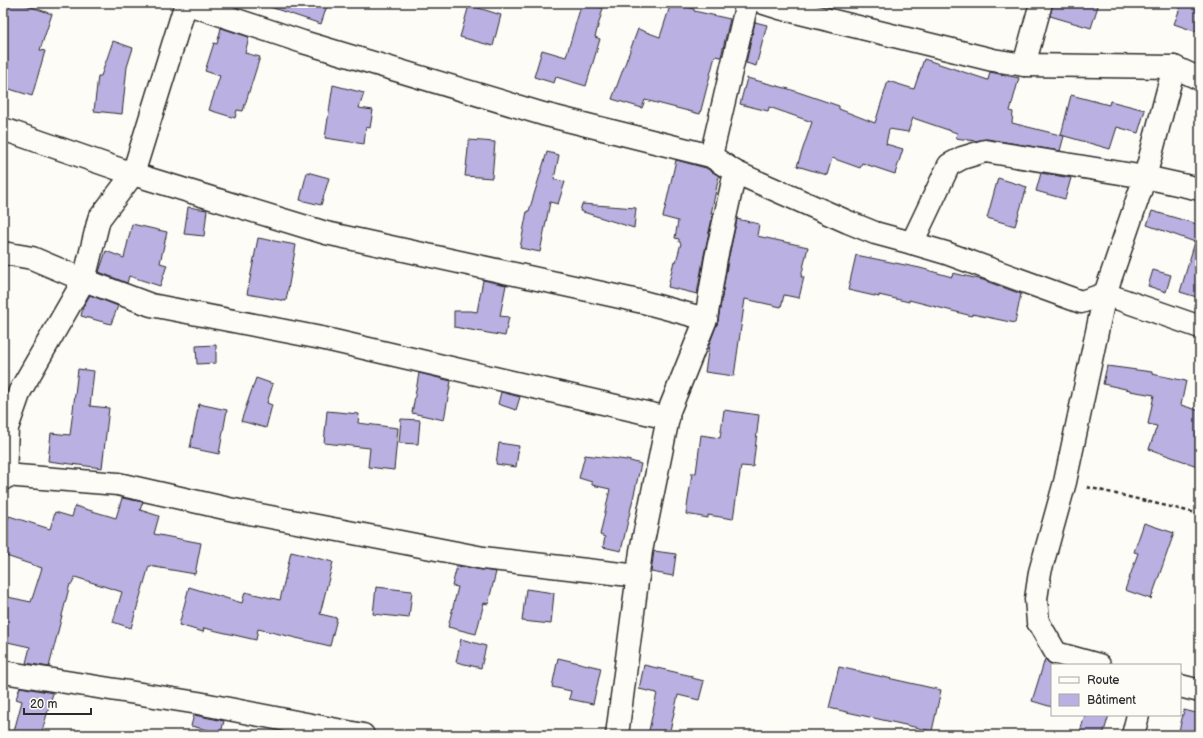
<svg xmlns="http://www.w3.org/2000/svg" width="1203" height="738" font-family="'Balsamiq Sans',sans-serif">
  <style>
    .building { fill: #bab0e1; stroke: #2b2b2b }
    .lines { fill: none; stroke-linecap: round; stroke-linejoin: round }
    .minor-casing { stroke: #2b2b2b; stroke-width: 25 }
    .path { stroke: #2b2b2b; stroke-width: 2.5; stroke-dasharray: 4 3; stroke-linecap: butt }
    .minor { stroke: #fdfcf7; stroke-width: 22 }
  </style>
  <rect width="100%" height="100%" fill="#fdfcf7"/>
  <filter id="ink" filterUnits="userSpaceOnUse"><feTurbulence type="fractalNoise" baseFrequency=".025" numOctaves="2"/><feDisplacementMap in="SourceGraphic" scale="8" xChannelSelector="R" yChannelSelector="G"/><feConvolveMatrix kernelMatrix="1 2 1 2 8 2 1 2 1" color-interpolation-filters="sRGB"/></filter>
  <g filter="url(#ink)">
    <!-- building -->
    <g class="building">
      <path d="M3,3H20L52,14L40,50L45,51L32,96L3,87Z"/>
      <path d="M268,3H328L321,24L267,6Z"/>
      <path d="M584,3L603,8L595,37L600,39L586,86L556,77L554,83L534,77L542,50L566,57L580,9H582Z"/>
      <path d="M671,3H676L694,9V11L730,19L721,57L715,56L700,114L645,100L642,108L612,99L638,29L660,37Z"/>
      <path d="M1053,3H1099L1091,28L1050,16Z"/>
      <path d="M1182,3H1200V33L1174,24Z"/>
      <path d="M469,5L501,15L493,46L460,37Z"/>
      <path d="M755,22L767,25L756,66L746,63Z"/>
      <path d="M221,28L249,37L245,53L260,57L243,111L237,110L235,118L209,110L220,76L205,71L214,43L217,44Z"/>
      <path d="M113,41L133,48L127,67L122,114L94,111L98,76H101Z"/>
      <path d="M924,59L988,80L990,72L1019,78L1010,111L1013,112L1012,123L1064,136L1060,151L987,139L975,141L956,138L957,133L913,118L908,132L889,129L886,144L903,149L895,174L862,163L860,168L832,158L827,175L797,166L812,122L769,107L768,111L740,104L747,78L789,89L839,106V109L875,123L888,81L914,89Z"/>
      <path d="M333,85L364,93L359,108L373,110L370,128L366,127L364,144L325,138Z"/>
      <path d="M1071,95L1109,105L1110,101L1145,110L1138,133L1117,127L1110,149L1061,135Z"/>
      <path d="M469,140L495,142L492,178L465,176Z"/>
      <path d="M547,152L559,155L554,179L565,182L558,204L550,202L540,252L520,248L527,211H529Z"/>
      <path d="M676,160L706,168L719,176L711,214H713L704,255L697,294L668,287L674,261L676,262L681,243L679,242V239L675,238L678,221L663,217Z"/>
      <path d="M307,172L329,178L321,205L300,200Z"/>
      <path d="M1041,173L1071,178L1065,199L1036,191Z"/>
      <path d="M998,178L1027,187L1015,226L987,218Z"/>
      <path d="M582,204L636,208L634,228L580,211Z"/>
      <path d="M188,207L207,210L204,236L184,234Z"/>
      <path d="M1152,211L1200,225V298L1180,292L1195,242L1147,225Z"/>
      <path d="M737,219L759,224L757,236L808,247L801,277H804L799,298L784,295L781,307L745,299L734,376L705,372L709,345L718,321L728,260Z"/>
      <path d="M132,224L167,232L160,263L167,265L160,286L129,276L127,283L99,272L106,251L124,258Z"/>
      <path d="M258,238L296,245L286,301L247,294Z"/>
      <path d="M856,255L920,268L952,277L953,273L983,280L1021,294L1015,323L972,314V316L909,300V302L879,295V297L848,290Z"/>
      <path d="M1153,270L1171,275L1166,292L1148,286Z"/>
      <path d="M483,280L506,285L500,316L509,317L505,336L454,327V311H471L477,312Z"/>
      <path d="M90,295L118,306L111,324L81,316L83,307Z"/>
      <path d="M216,345V363L197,364L196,346Z"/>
      <path d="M1107,366L1152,372V374L1186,381L1181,405L1200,411V467L1149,449L1157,426L1148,424L1154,395L1130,391V390L1103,384Z"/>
      <path d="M78,369L94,371L90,406L109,408L102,468L48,461L51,433L70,435Z"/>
      <path d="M419,373L451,381L444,420L412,413Z"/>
      <path d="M256,378L273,384L267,403L272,405L266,428L241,421Z"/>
      <path d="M501,392L520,397L516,410L498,404Z"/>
      <path d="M199,404L227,410L219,454L190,448Z"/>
      <path d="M724,410L759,415L753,467L741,466L733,519L708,515V518L686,514L692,473H696L701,435L720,438Z"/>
      <path d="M327,411L359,414L358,423L398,428L394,470L368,467L370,448L324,443Z"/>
      <path d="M401,419L420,420L418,444L399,443Z"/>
      <path d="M499,443L519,446L516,467L496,464Z"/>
      <path d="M585,455L627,460L641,464L621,551L603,547L605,537L600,535L610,489L592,485V482L579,478Z"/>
      <path d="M122,498L143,502L140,510L159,516L154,534L201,543L195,574L149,566L131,628L113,622L122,592L75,577L72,584H70L49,667L26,663L30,647L3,641V596L31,602L42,568L3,555V535L9,516L50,529L55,512L72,517L75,506L116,518Z"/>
      <path d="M1144,523L1174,533L1151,599L1125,590L1138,553L1134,552Z"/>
      <path d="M654,551L676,554L673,576L651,572Z"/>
      <path d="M291,552L333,562L320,614L337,618L330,646L258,629L256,640L204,628L203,632L179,625L189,587L242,603L245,592L280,600Z"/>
      <path d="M457,566L496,572L488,604L484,603L476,634L448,627L458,587L452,586Z"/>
      <path d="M376,587L412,591L409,618L373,614Z"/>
      <path d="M526,589L554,593L551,624L522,621Z"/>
      <path d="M461,639L486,646L481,668L456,662Z"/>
      <path d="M558,658L601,668L593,704L569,699L571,691L552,687Z"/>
      <path d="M1045,659L1052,665V707L1032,701Z"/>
      <path d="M644,665L692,676V678L704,681L699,700L678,695L669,735H648L657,693L639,689Z"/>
      <path d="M839,667L941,690L932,731L829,708Z"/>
      <path d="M20,687L53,693L41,735H13L22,701L16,699Z"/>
      <path d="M1184,710L1200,714V735H1178Z"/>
      <path d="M194,715L224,721L221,733L191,726Z"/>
      <path d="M1085,715H1109L1103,735H1079Z"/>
    </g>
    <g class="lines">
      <defs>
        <g id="minor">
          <path d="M185,3L303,42L543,114L711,156L735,172L848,222L875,233L912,243L946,253L1081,302L1105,294L1200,327"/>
          <path d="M764,3L780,8L993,60L1024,65L1174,67L1200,79"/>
          <path d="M1024,65L1041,3"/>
          <path d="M3,129L133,174L326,233L643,302L706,319"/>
          <path d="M711,156L747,3"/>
          <path d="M912,243L949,165L962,158L985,151L1145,177L1200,189"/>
          <path d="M3,253L32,258L84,280L151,305L321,338L668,418"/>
          <path d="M5,475L118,484L229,509L483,558L638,576"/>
          <path d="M3,479L5,475L7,428L20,391L84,280L99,219L133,174L186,3"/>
          <path d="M1099,665L1056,653L1038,622L1036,599L1040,572L1065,482L1105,294L1145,177L1174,67"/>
          <path d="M3,672L198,703L363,735"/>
          <path d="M1180,686L1200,691"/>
          <path d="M617,735L641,551L668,418L669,411L706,319L716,258L735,172"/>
          <path d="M1133,735L1138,715"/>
        </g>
      </defs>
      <!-- minor casing -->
      <use href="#minor" class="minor-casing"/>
      <!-- path -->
      <path class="path" d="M1087,487L1200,514"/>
      <!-- minor -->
      <use href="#minor" class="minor"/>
    </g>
  </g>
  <!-- margin -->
  <rect width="1203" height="738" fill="none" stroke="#fdfcf7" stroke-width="16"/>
  <rect x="8" y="8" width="1187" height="722" fill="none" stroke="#2b2b2b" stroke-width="1.5" filter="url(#ink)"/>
  <!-- legend -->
  <rect x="1051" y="664" width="130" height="52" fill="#fdfcf7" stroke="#a9a8a5"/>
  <rect x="1059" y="677" width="20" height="6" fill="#fdfcf7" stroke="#a9a8a5"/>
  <text x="1087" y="684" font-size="12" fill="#2b2b2b">Route</text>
  <rect x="1059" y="694" width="20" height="12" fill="#bab0e1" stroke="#a9a8a5"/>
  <text x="1087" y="704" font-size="12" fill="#2b2b2b">Bâtiment</text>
  <!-- scale -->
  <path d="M24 708v6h67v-6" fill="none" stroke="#2b2b2b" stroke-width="2"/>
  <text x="30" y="708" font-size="12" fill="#2b2b2b" stroke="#fdfcf7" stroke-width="3" paint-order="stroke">20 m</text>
</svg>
